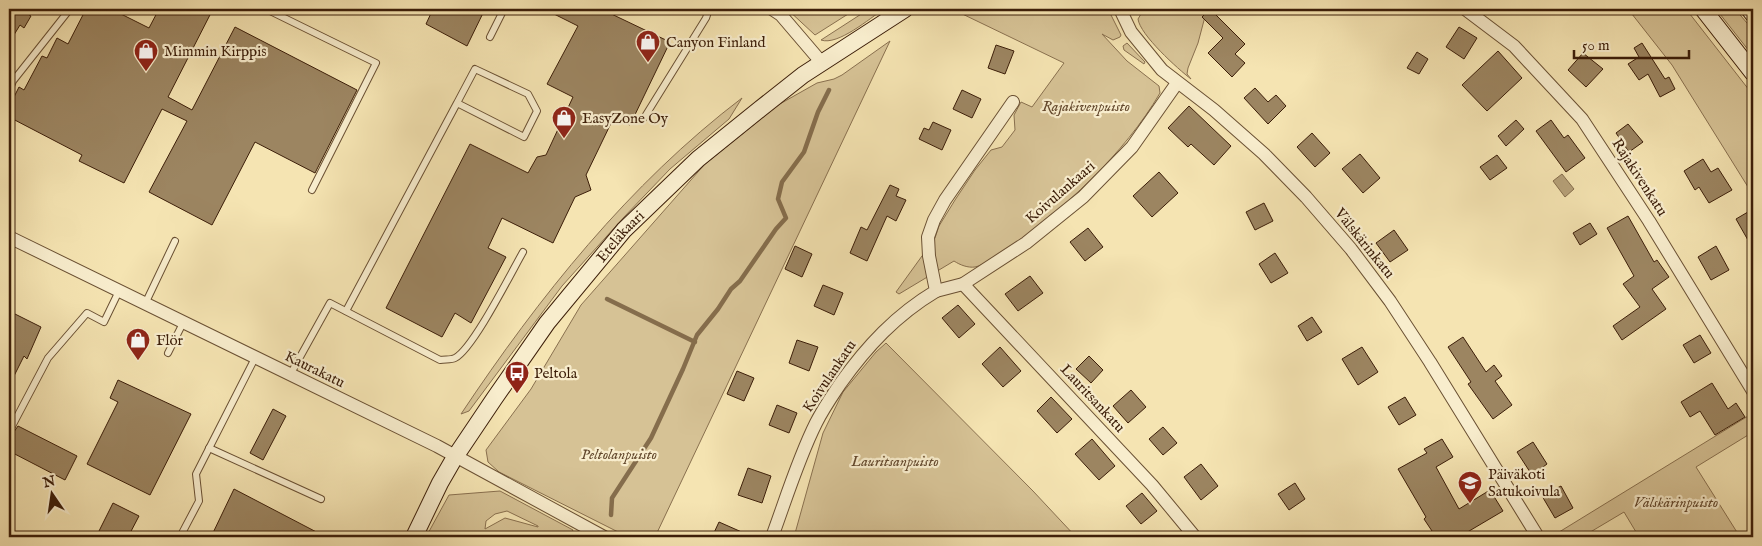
<svg xmlns="http://www.w3.org/2000/svg" width="1762" height="546" font-family="'IM FELL English',serif">
  <style>
    .green { fill: #d6c295; stroke: #89704f; fill-rule: evenodd }
    .water { fill: #b6a179; stroke: #856d4c }
    .lines { fill: none; stroke-linecap: round; stroke-linejoin: round }
    .stream { stroke: #856d4c; stroke-width: 4.5 }
    .building { fill: #9c8561; stroke: #3c1e09 }
    .lane-casing { stroke: #6a5033; stroke-width: 8 }
    .street-casing { stroke: #6a5033; stroke-width: 14 }
    .secondary-casing { stroke: #3c1e09; stroke-width: 18 }
    .lane { stroke: #f8edcd; stroke-width: 6 }
    .street { stroke: #f8edcd; stroke-width: 12 }
    .secondary { stroke: #f8edcd; stroke-width: 16 }
    .labels { text-anchor: middle; stroke-width: 4.5; stroke-linejoin: round; paint-order: stroke }
    .poi-label { font-size: 15px; fill: #3c1e09; stroke: #f8edcd; text-anchor: start }
    .park-label { font-size: 15px; font-style: italic; fill: #62472c; stroke: #f8edcd }
    .street-label { font-size: 15px; fill: #3c1e09; stroke: #f8edcd }
  </style>
  <rect width="100%" height="100%" fill="#f5e4b2"/>
  <filter id="stains"><feTurbulence type="fractalNoise" baseFrequency=".004" numOctaves="4"/><feColorMatrix values="0 0 0 0 .2 0 0 0 0 .09 0 0 0 0 .02 0 0 0 .5 -.17"/></filter>
  <radialGradient id="worn" r=".72"><stop offset=".6" stop-color="#630" stop-opacity="0"/><stop offset="1" stop-color="#630" stop-opacity=".3"/></radialGradient>
  <!-- green -->
  <g class="green">
    <path d="M787,9H834L847,13L849,9H856L815,35Z"/>
    <path d="M869,9H884C870,18 838,46 821,40Z"/>
    <path d="M952,9H1108L1121,35L1120,37L1113,40L1102,34L1127,61L1159,86L1160,93C1125,153 1063,211 1005,250C997,255 985,265 975,267C968,268 960,265 954,261L899,294L896,292L935,238L939,226L955,200L975,170L991,150L1002,147L1015,130L1014,115L1021,102L1032,107L1064,63Z"/>
    <path d="M1144,9H1207L1198,43L1188,68L1187,74L1191,79C1178,69 1140,35 1138,19Z"/>
    <path d="M1628,9H1686L1753,95V195L1672,65Z"/>
    <path d="M1716,9H1735L1753,30V56Z"/>
    <path d="M890,41L655,537H628L499,472L488,462L486,450L531,389L581,305L705,164L778,105L817,83L834,79L842,75Z"/>
    <path d="M1127,43L1145,62L1144,64L1124,50L1123,46Z"/>
    <path d="M742,98L729,119L670,169L624,217L562,286L469,411L461,414C539,297 629,184 742,98Z"/>
    <path d="M886,343L1033,491L1076,537H794L823,433L843,392L876,352Z"/>
    <path d="M1753,413V432L1696,467L1740,537H1639L1624,512L1582,537H1551Z"/>
    <path d="M500,491L573,530L570,536L574,537H426L449,495ZM507,511L538,526V527L505,518L485,529L486,521L495,514Z"/>
  </g>
  <!-- water -->
  <path class="water" d="M1562,174L1574,189L1565,197L1553,181Z"/>
  <g class="lines">
    <!-- stream -->
    <g class="stream">
      <path d="M607,299L695,342"/>
      <path d="M611,515L612,498L651,438L683,369L697,335L718,309L731,289L740,281L776,229L786,218L778,199L782,182L804,152L818,112L829,90"/>
    </g>
  </g>
  <!-- building -->
  <g class="building">
    <path d="M16,9H19L31,16L24,28L20,25L9,43V18Z"/>
    <path d="M86,9H111L149,28L159,9H213L168,97L192,110L235,27L357,90L315,173L255,142L212,225L149,192L187,121L162,109L124,183L79,161L82,155L9,117V107L19,87L24,90L42,56L47,58L57,38L68,44Z"/>
    <path d="M433,9H485L467,46L426,24Z"/>
    <path d="M544,9H601L670,42L630,125L614,117L586,175L591,190L575,197L553,243L502,218L488,248L506,257L471,323L455,313L442,337L386,308L470,144L528,173L537,157L546,155L573,97L547,84L578,26Z"/>
    <path d="M1210,9L1245,44L1235,54L1245,63L1232,77L1208,53L1223,38L1202,17Z"/>
    <path d="M1459,27L1477,38L1464,59L1446,47Z"/>
    <path d="M1642,43L1665,79L1669,77L1675,89L1660,97L1648,74L1639,80L1628,64L1639,57L1634,48Z"/>
    <path d="M996,45L1014,51L1005,74L988,68Z"/>
    <path d="M1498,51L1522,78L1487,111L1462,85Z"/>
    <path d="M1417,52L1428,59L1419,74L1407,68Z"/>
    <path d="M1583,53L1603,69L1586,87L1568,70Z"/>
    <path d="M1255,88L1268,102L1276,95L1286,106L1268,124L1244,98Z"/>
    <path d="M962,90L981,99L972,118L953,109Z"/>
    <path d="M1189,106L1231,146L1214,165L1191,144L1188,147L1168,128Z"/>
    <path d="M1516,120L1524,129L1506,146L1498,136Z"/>
    <path d="M1551,120L1564,138L1568,135L1585,158L1566,172L1536,131Z"/>
    <path d="M933,122L951,130L942,150L919,139L924,128L929,130Z"/>
    <path d="M1628,124L1643,142L1629,152L1616,133Z"/>
    <path d="M1312,133L1330,153L1315,167L1297,147Z"/>
    <path d="M1360,154L1380,178L1363,193L1342,169Z"/>
    <path d="M1497,155L1507,168L1490,180L1480,167Z"/>
    <path d="M1703,159L1711,172L1718,168L1732,190L1709,203L1699,187L1695,190L1684,171Z"/>
    <path d="M1159,172L1178,193L1152,217L1133,196Z"/>
    <path d="M890,185L899,189L896,196L906,200L896,221L887,216L867,261L850,253L861,227L867,230Z"/>
    <path d="M1264,203L1273,221L1255,230L1246,212Z"/>
    <path d="M1753,209V249L1736,219Z"/>
    <path d="M1628,216L1654,262L1657,260L1669,277L1652,289L1666,309L1622,340L1613,326L1640,307L1623,284L1634,276L1607,228Z"/>
    <path d="M1590,223L1597,234L1580,245L1573,233Z"/>
    <path d="M1088,228L1103,247L1085,261L1070,242Z"/>
    <path d="M1394,230L1408,250L1390,262L1376,243Z"/>
    <path d="M795,246L812,254L802,277L785,269Z"/>
    <path d="M1716,246L1729,270L1711,280L1698,257Z"/>
    <path d="M1275,253L1288,273L1271,283L1259,264Z"/>
    <path d="M1030,276L1043,293L1018,311L1005,294Z"/>
    <path d="M823,285L843,293L834,315L814,306Z"/>
    <path d="M958,305L975,324L959,338L942,318Z"/>
    <path d="M9,311L41,327L27,359L24,356L9,386Z"/>
    <path d="M1312,317L1322,332L1307,341L1298,326Z"/>
    <path d="M1700,335L1711,353L1694,363L1683,345Z"/>
    <path d="M1463,337L1486,372L1494,365L1502,376L1495,381L1512,405L1493,419L1468,384L1471,382L1448,347Z"/>
    <path d="M797,340L818,347L809,371L789,363Z"/>
    <path d="M1000,347L1021,371L1003,387L982,364Z"/>
    <path d="M1362,347L1378,372L1358,385L1342,359Z"/>
    <path d="M1089,356L1103,370L1091,383L1076,369Z"/>
    <path d="M737,371L754,378L744,401L727,394Z"/>
    <path d="M118,380L191,414L150,495L87,464L118,402L110,398Z"/>
    <path d="M1712,383L1728,409L1736,403L1745,417L1715,435L1700,411L1690,417L1681,402Z"/>
    <path d="M1131,390L1146,407L1128,423L1113,406Z"/>
    <path d="M1051,397L1072,419L1057,433L1037,411Z"/>
    <path d="M1405,397L1416,415L1399,425L1388,407Z"/>
    <path d="M777,405L797,413L789,433L769,425Z"/>
    <path d="M273,409L286,416L263,460L250,453Z"/>
    <path d="M18,426L77,456L65,480L9,451V439Z"/>
    <path d="M1163,427L1177,443L1163,455L1149,439Z"/>
    <path d="M1092,439L1115,466L1099,480L1075,454Z"/>
    <path d="M1442,439L1453,457L1436,467L1459,509L1490,490L1503,511L1459,537H1436L1424,519L1426,517L1398,469L1427,453L1424,449Z"/>
    <path d="M1533,442L1547,464L1532,475L1517,452Z"/>
    <path d="M1201,464L1218,486L1201,500L1184,477Z"/>
    <path d="M748,468L771,476L762,503L738,495Z"/>
    <path d="M1295,483L1305,499L1289,510L1278,494Z"/>
    <path d="M1561,486L1573,508L1555,518L1542,496Z"/>
    <path d="M234,489L326,537H211Z"/>
    <path d="M1142,493L1157,511L1141,524L1126,506Z"/>
    <path d="M113,503L139,516L128,537H96Z"/>
    <path d="M719,522L753,537H712Z"/>
  </g>
  <g class="lines">
    <defs>
      <g id="lane">
        <path d="M266,9L376,63L312,190"/>
        <path d="M490,37L504,9"/>
        <path d="M9,91L13,81L70,9"/>
        <path d="M644,118L706,18L709,9"/>
        <path d="M145,304L175,241"/>
        <path d="M346,311L457,103L524,137L537,111L528,94L475,69L457,103"/>
        <path d="M168,353L183,323"/>
        <path d="M290,375L330,303L440,360C445,359 451,360 455,358C473,349 511,273 523,252"/>
        <path d="M9,432L48,358L87,313L104,322L119,291"/>
        <path d="M209,448L321,499"/>
        <path d="M180,537L199,501L196,474L255,358"/>
      </g>
      <g id="street">
        <path d="M772,9L781,15L822,63"/>
        <path d="M1120,9L1131,32L1162,70L1214,110L1264,154L1306,197L1351,249L1390,301L1430,362L1538,537"/>
        <path d="M1465,9L1514,46L1582,119L1649,221L1753,391"/>
        <path d="M9,237L437,446L604,537"/>
        <path d="M963,284L1152,485L1195,537"/>
        <path d="M936,291L963,284L1026,243L1083,197L1132,147L1177,83"/>
        <path d="M772,537C786,499 798,459 816,423C823,409 832,396 840,384C867,346 896,315 936,291L929,256L928,237L934,220L945,200L1013,102"/>
      </g>
      <g id="secondary">
        <path d="M1703,9L1753,73"/>
        <path d="M1749,9L1753,14"/>
        <path id="s1" d="M414,537L440,483L455,457L494,399L547,323L624,230L698,159L760,109L803,75L905,9"/>
      </g>
    </defs>
    <!-- lane casing -->
    <use href="#lane" class="lane-casing"/>
    <!-- street casing -->
    <use href="#street" class="street-casing"/>
    <!-- secondary casing -->
    <use href="#secondary" class="secondary-casing"/>
    <!-- lane -->
    <use href="#lane" class="lane"/>
    <!-- street -->
    <use href="#street" class="street"/>
    <!-- secondary -->
    <use href="#secondary" class="secondary"/>
  </g>
  <!-- icons -->
  <defs>
    <symbol id="shop-pin" viewBox="-11 -11 22 30"><path d="M0 17L-7.5 6A9.5 9.5 0 1 1 7.5 6Z" fill="#8f2418" stroke="#f8edcd"/><path d="M-5-2.5h2.3a2.7 3.5 0 0 1 5.4 0H5L5.5 6h-11ZM-1.5-2.5h3a1.5 2.3 0 0 0-3 0Z" fill="#fff"/></symbol>
    <symbol id="bus-pin" viewBox="-11 -11 22 30"><path d="M0 17L-7.5 6A9.5 9.5 0 1 1 7.5 6Z" fill="#8f2418" stroke="#f8edcd"/><path d="M-5-6H5V4H4V6H2V4H-2V6H-4V4H-5ZM-3.5-4V0h7V-4ZM-3.5 1.2v1.5H-2V1.2ZM2 1.2v1.5H3.5V1.2Z" fill="#fff"/></symbol>
    <symbol id="school-pin" viewBox="-11 -11 22 30"><path d="M0 17L-7.5 6A9.5 9.5 0 1 1 7.5 6Z" fill="#8f2418" stroke="#f8edcd"/><path d="M0-5L7-2L0 1L-7-2ZM-4 1L0 2.5L4 1V4Q0 6-4 4Z" fill="#fff"/></symbol>
  </defs>
  <g fill-rule="evenodd">
    <use href="#shop-pin" x="634" y="28" width="28" height="38"/>
    <use href="#shop-pin" x="132" y="37" width="28" height="38"/>
    <use href="#shop-pin" x="550" y="104" width="28" height="38"/>
    <use href="#shop-pin" x="124" y="326" width="28" height="38"/>
    <use href="#bus-pin" x="503" y="359" width="28" height="38"/>
    <use href="#school-pin" x="1456" y="469" width="28" height="38"/>
  </g>
  <g class="labels">
    <!-- poi labels -->
    <g class="poi-label">
      <text x="666" y="47">Canyon Finland</text>
      <text x="164" y="56">Mimmin Kirppis</text>
      <text x="582" y="123">EasyZone Oy</text>
      <text x="156" y="345">Flör</text>
      <text x="534" y="378">Peltola</text>
      <text x="1488" y="479">Päiväkoti<tspan x="1488" dy="17">Satukoivula</tspan></text>
    </g>
    <!-- park labels -->
    <g class="park-label">
      <text x="1086" y="111">Rajakivenpuisto</text>
      <text x="619" y="459">Peltolanpuisto</text>
      <text x="895" y="466">Lauritsanpuisto</text>
      <text x="1676" y="507">Välskärinpuisto</text>
    </g>
    <!-- street labels -->
    <g class="street-label">
      <text transform="translate(1640 177) rotate(57)" y="5">Rajakivenkatu</text>
      <text transform="translate(1060 192) rotate(-41)" y="5">Koivulankaari</text>
      <text dy="5" stroke="none"><textPath href="#s1" startOffset="366">Eteläkaari</textPath></text>
      <text transform="translate(1365 243) rotate(51)" y="5">Välskärinkatu</text>
      <text transform="translate(315 369) rotate(26)" y="5">Kaurakatu</text>
      <text transform="translate(829 376) rotate(-56)" y="5">Koivulankatu</text>
      <text transform="translate(1093 398) rotate(47)" y="5">Lauritsankatu</text>
    </g>
  </g>
  <!-- margin -->
  <rect width="1762" height="546" fill="none" stroke="#f5e4b2" stroke-width="30"/>
  <rect x="10" y="10" width="1742" height="526" fill="none" stroke="#3c1e09" stroke-width="2.5"/>
  <rect x="15" y="15" width="1732" height="516" fill="none" stroke="#3c1e09"/>
  <!-- north arrow -->
  <g transform="translate(52 494) rotate(347)" stroke="#f8edcd" stroke-width="4" paint-order="stroke">
  <path d="M0-4L9 19L0 12L-9 19Z" fill="#3c1e09"/>
  <text y="-8" font-size="14" font-weight="bold" text-anchor="middle" fill="#3c1e09">N</text>
  </g>
  <!-- scale -->
  <path d="M1574 50v8h115v-8" fill="none" stroke="#3c1e09" stroke-width="2.5"/>
  <text x="1582" y="50" font-size="15" fill="#3c1e09" stroke="#f8edcd" stroke-width="4" paint-order="stroke">50 m</text>
  <rect width="100%" height="100%" filter="url(#stains)"/>
  <rect width="100%" height="100%" fill="url(#worn)"/>
</svg>
